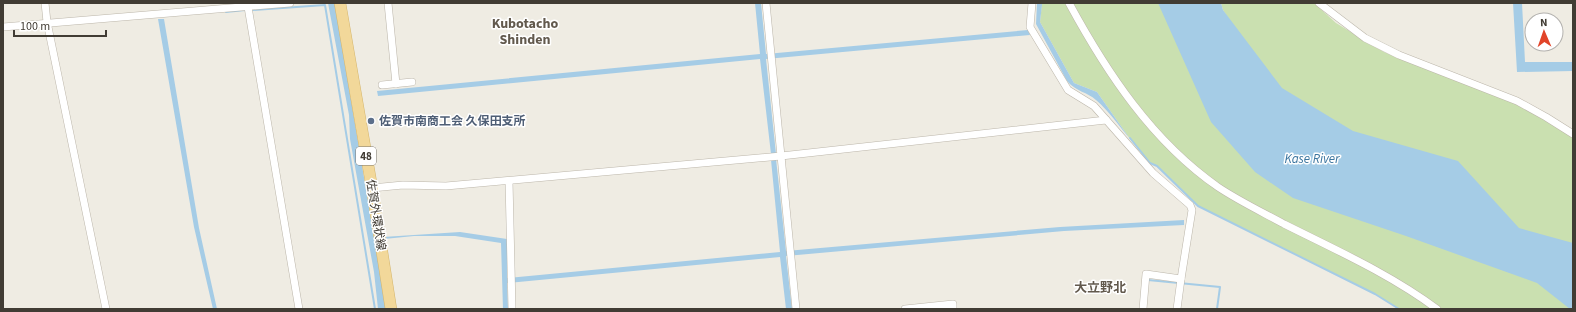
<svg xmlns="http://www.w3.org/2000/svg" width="1576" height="312" font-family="'Source Sans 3','Noto Sans JP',sans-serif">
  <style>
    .green { fill: #cae0b0 }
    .water { fill: #a5cce6 }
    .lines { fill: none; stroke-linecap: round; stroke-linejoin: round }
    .stream { stroke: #a5cce6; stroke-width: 2 }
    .minor-casing { stroke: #bcb6aa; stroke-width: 8 }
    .primary-casing { stroke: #d4b56c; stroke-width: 12 }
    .minor { stroke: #fff; stroke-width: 7 }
    .primary { stroke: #f2d89a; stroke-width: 11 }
    .service-dot { fill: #5c6f8a; stroke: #fff; stroke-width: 1.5 }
    .labels { text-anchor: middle; stroke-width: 3; stroke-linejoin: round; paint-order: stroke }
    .shield { fill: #fff; stroke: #7a7671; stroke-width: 1 }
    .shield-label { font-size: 11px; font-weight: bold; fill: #413c34 }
    .service-label { font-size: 12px; font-weight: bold; fill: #4e5e75; stroke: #fff; text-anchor: start }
    .street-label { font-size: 12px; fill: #413c34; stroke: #fff }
    .water-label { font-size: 13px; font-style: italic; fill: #3b759f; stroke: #fff }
    .neighbourhood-label { font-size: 13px; font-weight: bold; fill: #62594d; stroke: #fff }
    .quarter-label { font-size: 14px; font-weight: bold; fill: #62594d; stroke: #fff }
  </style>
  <rect width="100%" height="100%" fill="#efece3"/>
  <!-- green -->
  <g class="green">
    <path d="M1042,3H1178L1184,23L1553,282L1573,309H1399L1375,294L1198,206L1157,166L1150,163L1130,139L1097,92L1074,83L1040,22Z"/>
    <path d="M1221,3H1314L1336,23L1384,52L1528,109L1573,138V253L1327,173L1223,10Z"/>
  </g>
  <!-- water -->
  <g class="water">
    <path d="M328,3L335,4L386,309H378L374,272L350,139L349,115Z"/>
    <path d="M755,3H761L766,54L1028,30L1030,35L766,59L776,154H771L760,59L378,96L377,91L760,54Z"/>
    <path d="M1037,3H1042V5L1040,22L1074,83L1097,92L1130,139C1119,126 1109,111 1096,100C1087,92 1077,92 1067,81L1036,24Z"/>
    <path d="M1158,3H1221L1223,10L1282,88L1353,131L1458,161L1519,228L1573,243V309H1570L1537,283L1406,236L1293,198L1255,172L1211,122Z"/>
    <path d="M1513,3H1522L1525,62H1573V71L1517,72Z"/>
    <path d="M158,19H164L199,228L217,309H213L194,227Z"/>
    <path d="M776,159L786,251L1060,227L1184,220V225L1064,231L786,256L792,309H786L780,257L507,283L508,309H503L501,243L455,236H414L384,239L383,237L460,232L507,239V278L780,252L771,160Z"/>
  </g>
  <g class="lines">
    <!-- stream -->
    <g class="stream">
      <path d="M253,10L325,5L375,309"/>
      <path d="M226,12L245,10"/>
      <path d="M1130,138L1150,163L1157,166L1198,206L1375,294L1399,309"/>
      <path d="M1148,280L1220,287L1217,309"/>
    </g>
    <defs>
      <g id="minor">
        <path d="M45,3L47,22L106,309"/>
        <path d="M388,3L396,84"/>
        <path d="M766,3L796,309"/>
        <path d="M1032,3L1030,27L1068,90L1094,106L1153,173L1190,205L1192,210L1181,279L1177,309"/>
        <path d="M1069,3C1107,73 1152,141 1218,187C1239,201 1262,212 1284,224C1336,250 1390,274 1437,309"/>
        <path d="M1319,3L1365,38L1399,55L1517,101L1546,117L1573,134"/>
        <path d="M248,7L299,309"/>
        <path d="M3,27L290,3"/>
        <path d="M382,85L412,82"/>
        <path d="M509,181L512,309"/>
        <path d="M372,188L403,185L446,186L781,156L1106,120"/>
        <path d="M905,309L953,304V309"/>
        <path d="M1143,309L1146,274L1181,279"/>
      </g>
      <path id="primary" d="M340,3L372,188L391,309"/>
    </defs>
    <!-- minor casing -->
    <use href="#minor" class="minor-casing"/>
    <!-- primary casing -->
    <use href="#primary" class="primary-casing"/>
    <!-- minor -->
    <use href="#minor" class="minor"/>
    <!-- primary -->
    <use href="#primary" class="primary"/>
  </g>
  <!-- markers -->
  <circle class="service-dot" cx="371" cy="121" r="4"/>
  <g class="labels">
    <!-- shield labels -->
    <rect class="shield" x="356" y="147" width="20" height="18" rx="3"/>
    <g class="shield-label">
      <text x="366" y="160">48</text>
    </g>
    <!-- service labels -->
    <g class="service-label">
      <text x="379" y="125">佐賀市南商工会 久保田支所</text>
    </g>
    <!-- street labels -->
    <g class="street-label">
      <text transform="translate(376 215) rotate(81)" y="4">佐賀外環状線</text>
    </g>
    <!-- water labels -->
    <g class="water-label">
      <text x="1312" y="163">Kase River</text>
    </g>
    <!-- neighbourhood labels -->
    <g class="neighbourhood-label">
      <text x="1100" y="292">大立野北</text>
    </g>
    <!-- quarter labels -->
    <g class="quarter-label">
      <text x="525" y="28">Kubotacho<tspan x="525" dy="16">Shinden</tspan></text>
    </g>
  </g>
  <!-- border -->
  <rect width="1576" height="312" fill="none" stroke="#413c34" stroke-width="8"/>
  <!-- north arrow -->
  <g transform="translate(1544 32) rotate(358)"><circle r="19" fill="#ffffff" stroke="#b3b1ae"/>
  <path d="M0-3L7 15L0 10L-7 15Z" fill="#e14429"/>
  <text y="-6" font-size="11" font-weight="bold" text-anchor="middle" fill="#413c34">N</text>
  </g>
  <!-- scale -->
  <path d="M14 30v6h92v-6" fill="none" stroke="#413c34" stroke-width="2"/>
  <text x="20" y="30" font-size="12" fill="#413c34" stroke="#ffffff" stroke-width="3" paint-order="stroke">100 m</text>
</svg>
